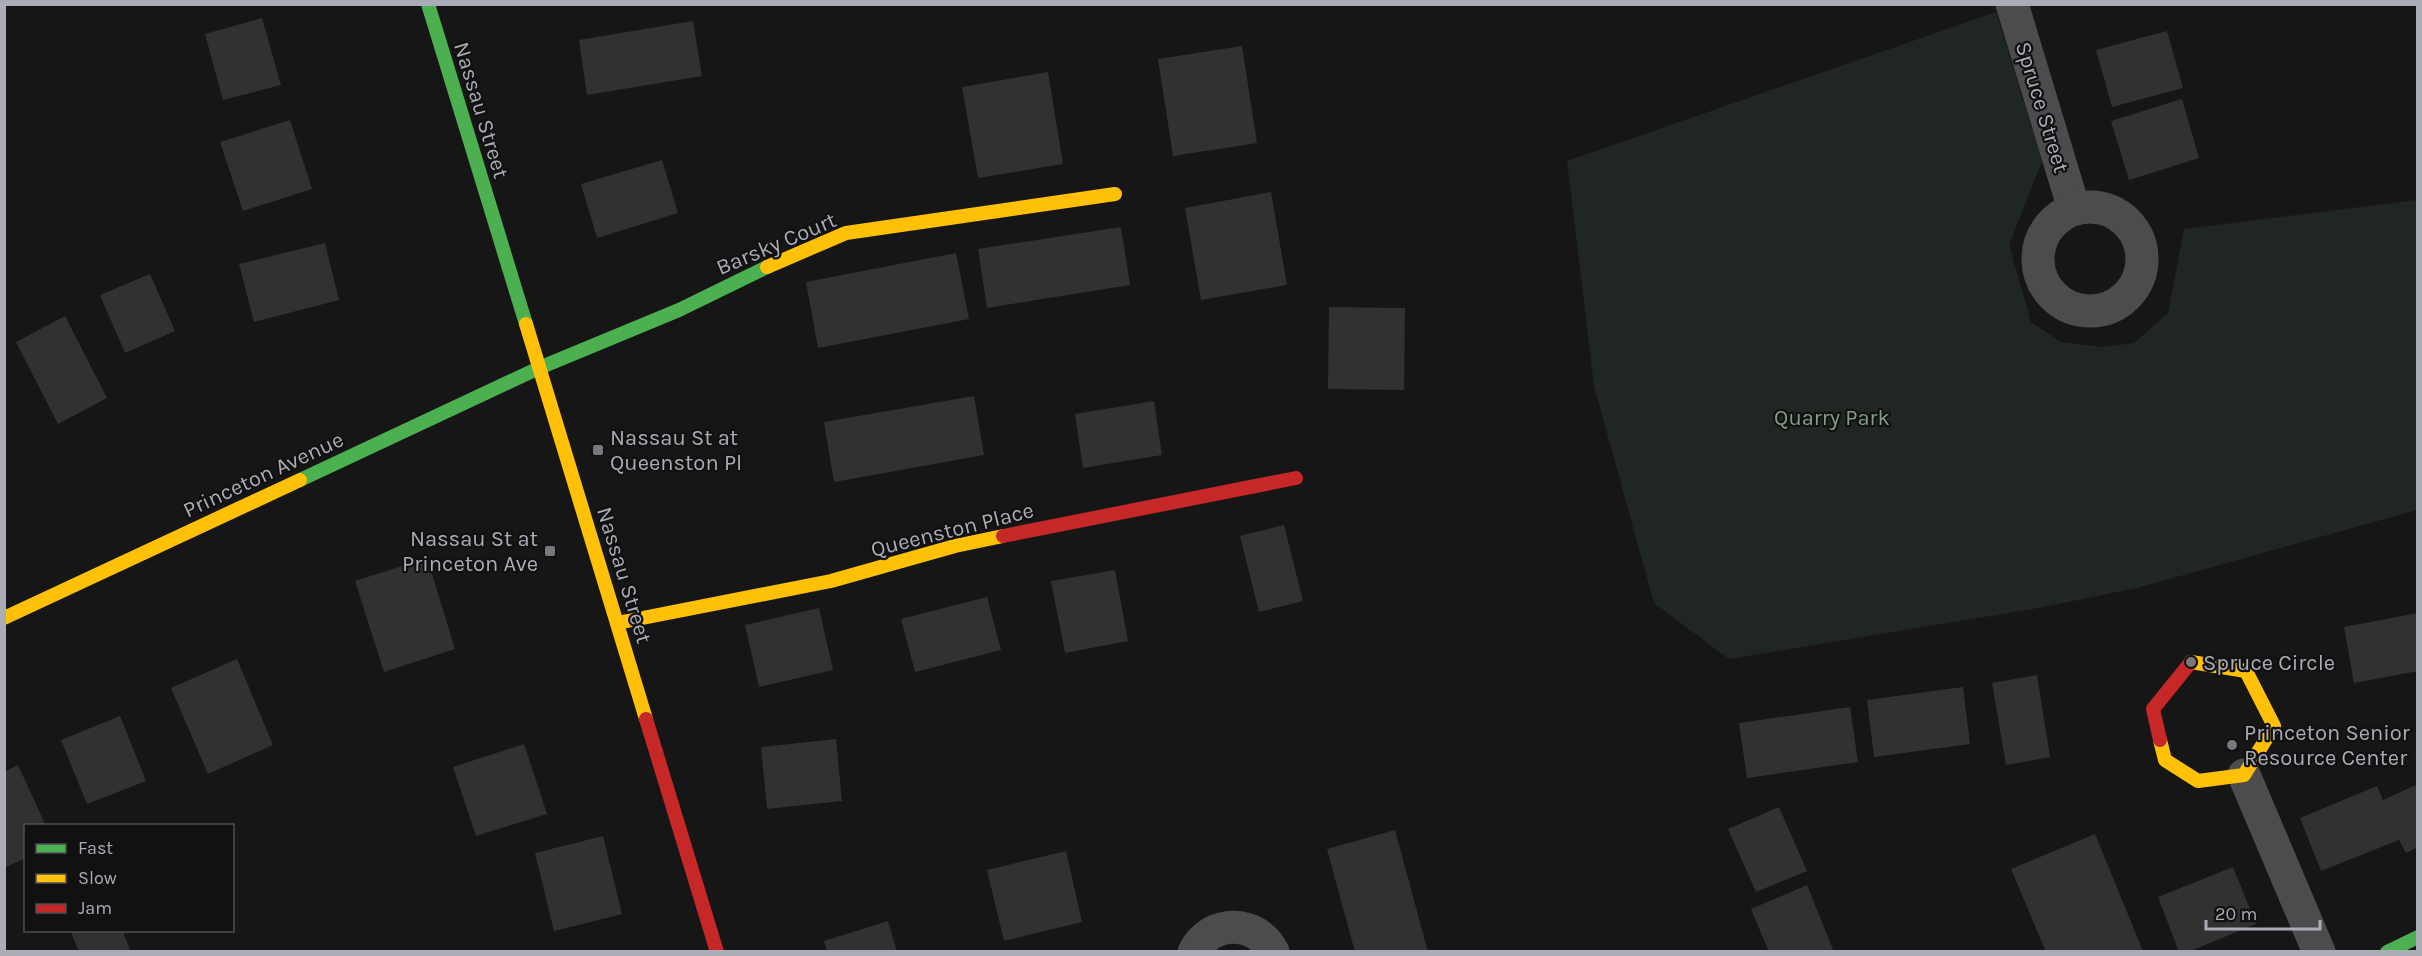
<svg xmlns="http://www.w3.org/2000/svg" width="2422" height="956" font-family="Karla,sans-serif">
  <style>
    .green { fill: #202622 }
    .building { fill: #313132 }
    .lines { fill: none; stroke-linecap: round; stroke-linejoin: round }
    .street { stroke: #4c4c4f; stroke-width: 33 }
    .fast { stroke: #4caf50; stroke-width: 14 }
    .slow { stroke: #ffc107; stroke-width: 14 }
    .jam { stroke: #c62828; stroke-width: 14 }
    .poi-dot { fill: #76787e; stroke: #111112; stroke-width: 2 }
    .labels { text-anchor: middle; stroke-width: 4.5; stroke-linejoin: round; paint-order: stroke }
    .street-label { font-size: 22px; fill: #aaadb6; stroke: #111112 }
    .park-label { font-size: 22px; fill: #839e86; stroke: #111112 }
    .poi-label { font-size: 22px; fill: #aaadb6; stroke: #111112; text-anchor: start }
  </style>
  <rect width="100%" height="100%" fill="#161617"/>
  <!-- green -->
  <path class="green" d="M1996,12L2042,161L2009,245L2031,322L2061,342L2103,347L2134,343L2168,313L2184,229L2417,200V510L2137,588L2033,609L1729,659L1654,603L1594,386L1567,161Z"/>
  <!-- building -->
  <g class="building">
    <path d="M262,18L281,85L223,100L205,34Z"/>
    <path d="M693,21L702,76L587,95L579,40Z"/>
    <path d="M2167,31L2183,88L2112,107L2096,50Z"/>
    <path d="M1242,46L1257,143L1173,156L1158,59Z"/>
    <path d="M1048,72L1063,164L978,178L962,87Z"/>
    <path d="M2182,99L2199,158L2129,180L2111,121Z"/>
    <path d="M290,120L312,189L243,211L220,142Z"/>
    <path d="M662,160L678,213L597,238L581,184Z"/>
    <path d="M1271,192L1287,285L1201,300L1185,208Z"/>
    <path d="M1121,227L1130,285L987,308L978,249Z"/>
    <path d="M325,243L339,300L254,322L239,264Z"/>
    <path d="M956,253L969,319L818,348L806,282Z"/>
    <path d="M150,274L175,331L125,353L100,295Z"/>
    <path d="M1329,307L1405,308L1404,390L1328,389Z"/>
    <path d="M65,316L107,398L58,424L16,342Z"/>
    <path d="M974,396L984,455L834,482L824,422Z"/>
    <path d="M1154,401L1162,455L1083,468L1075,414Z"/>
    <path d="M1284,525L1303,601L1259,612L1240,536Z"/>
    <path d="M427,558L455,649L384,672L355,581Z"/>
    <path d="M1115,570L1128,641L1065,653L1051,581Z"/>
    <path d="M987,597L1001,650L915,672L901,619Z"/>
    <path d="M819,608L833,670L759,687L745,625Z"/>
    <path d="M2418,613V671L2354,683L2344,627Z"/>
    <path d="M237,659L273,745L208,774L171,688Z"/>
    <path d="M2037,675L2050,757L2006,765L1992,683Z"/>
    <path d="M1963,687L1970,744L1874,757L1867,700Z"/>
    <path d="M1850,707L1858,762L1747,778L1739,723Z"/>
    <path d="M120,716L146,781L87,804L61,740Z"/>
    <path d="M836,739L842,801L767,809L761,747Z"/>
    <path d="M524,744L547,814L476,836L453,767Z"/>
    <path d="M18,765L46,826H26V858L4,868V772Z"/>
    <path d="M2418,784V847L2406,853L2399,840L2321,871L2300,818L2377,786L2383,800Z"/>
    <path d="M1779,807L1807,871L1756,892L1728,829Z"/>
    <path d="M1395,830L1428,952H1355L1327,849Z"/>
    <path d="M2095,834L2143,951L2046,952L2011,869Z"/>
    <path d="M603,836L622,914L554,931L535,853Z"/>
    <path d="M1066,851L1082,922L1004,941L987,870Z"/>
    <path d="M2233,867L2256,924L2188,952H2179L2158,897Z"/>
    <path d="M1807,885L1834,952H1769L1751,909Z"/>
    <path d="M888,921L897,952H827L824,941Z"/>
    <path d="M70,930H122L131,952H79Z"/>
  </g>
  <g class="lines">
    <!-- street -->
    <g class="street">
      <path d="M2012,4L2074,209"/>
      <circle cx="2090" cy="259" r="52"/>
      <path d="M2244,775L2319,952"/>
      <path d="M1194,952C1210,919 1257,919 1273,952"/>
    </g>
    <!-- fast -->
    <g class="fast">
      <path d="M428,4L526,324"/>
      <path d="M300,480L539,368L679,310L767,267"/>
      <path d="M2387,952L2418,937"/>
    </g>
    <!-- slow -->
    <g class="slow">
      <path d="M767,267L846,233L1115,194"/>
      <path d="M526,324L646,719"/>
      <path d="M4,618L300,480"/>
      <path d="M617,623L831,581L955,546L1003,536"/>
      <path d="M2160,740L2165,760L2198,781L2244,775L2274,726L2246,671L2191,662"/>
    </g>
    <!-- jam -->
    <g class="jam">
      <path d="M1003,536L1296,478"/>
      <path d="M646,719L717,952"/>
      <path d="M2160,740L2153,709L2191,662"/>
    </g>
  </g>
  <!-- markers -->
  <g class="poi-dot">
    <rect x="592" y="444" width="12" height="12" rx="3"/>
    <rect x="544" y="545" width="12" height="12" rx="3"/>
    <circle cx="2191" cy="662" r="6"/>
    <circle cx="2232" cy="745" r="6"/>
  </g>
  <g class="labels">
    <!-- street labels -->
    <g class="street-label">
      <text transform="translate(2043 107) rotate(73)" y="8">Spruce Street</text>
      <text transform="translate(482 110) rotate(73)" y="8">Nassau Street</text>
      <text transform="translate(776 243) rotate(-23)" y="8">Barsky Court</text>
      <text transform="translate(263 474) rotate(-25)" y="8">Princeton Avenue</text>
      <text transform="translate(952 529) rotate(-14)" y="8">Queenston Place</text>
      <text transform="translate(625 575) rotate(73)" y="8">Nassau Street</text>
    </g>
    <!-- park labels -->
    <g class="park-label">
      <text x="1832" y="425">Quarry Park</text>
    </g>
    <!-- poi labels -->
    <g class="poi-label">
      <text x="610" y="445">Nassau St at<tspan x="610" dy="25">Queenston Pl</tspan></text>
      <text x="538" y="546" text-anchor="end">Nassau St at<tspan x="538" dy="25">Princeton Ave</tspan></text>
      <text x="2203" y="670">Spruce Circle</text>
      <text x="2244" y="740">Princeton Senior<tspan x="2244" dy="25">Resource Center</tspan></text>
    </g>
  </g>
  <!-- border -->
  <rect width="2422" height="956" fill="none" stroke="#aaadb6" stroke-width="12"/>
  <!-- legend -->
  <rect x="24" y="824" width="210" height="108" fill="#111112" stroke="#4e4f54" stroke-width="1.5"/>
  <rect x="36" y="844" width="30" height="9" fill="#4caf50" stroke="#4e4f54" stroke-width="1.5"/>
  <text x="78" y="854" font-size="18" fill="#aaadb6">Fast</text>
  <rect x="36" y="874" width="30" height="9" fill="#ffc107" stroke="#4e4f54" stroke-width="1.5"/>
  <text x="78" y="884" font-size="18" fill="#aaadb6">Slow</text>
  <rect x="36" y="904" width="30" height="9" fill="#c62828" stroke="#4e4f54" stroke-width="1.5"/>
  <text x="78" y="914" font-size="18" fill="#aaadb6">Jam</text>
  <!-- scale -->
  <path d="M2206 920v9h114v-9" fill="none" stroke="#aaadb6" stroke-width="3"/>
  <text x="2215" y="920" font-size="18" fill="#aaadb6" stroke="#111112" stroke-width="4.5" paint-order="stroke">20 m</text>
</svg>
